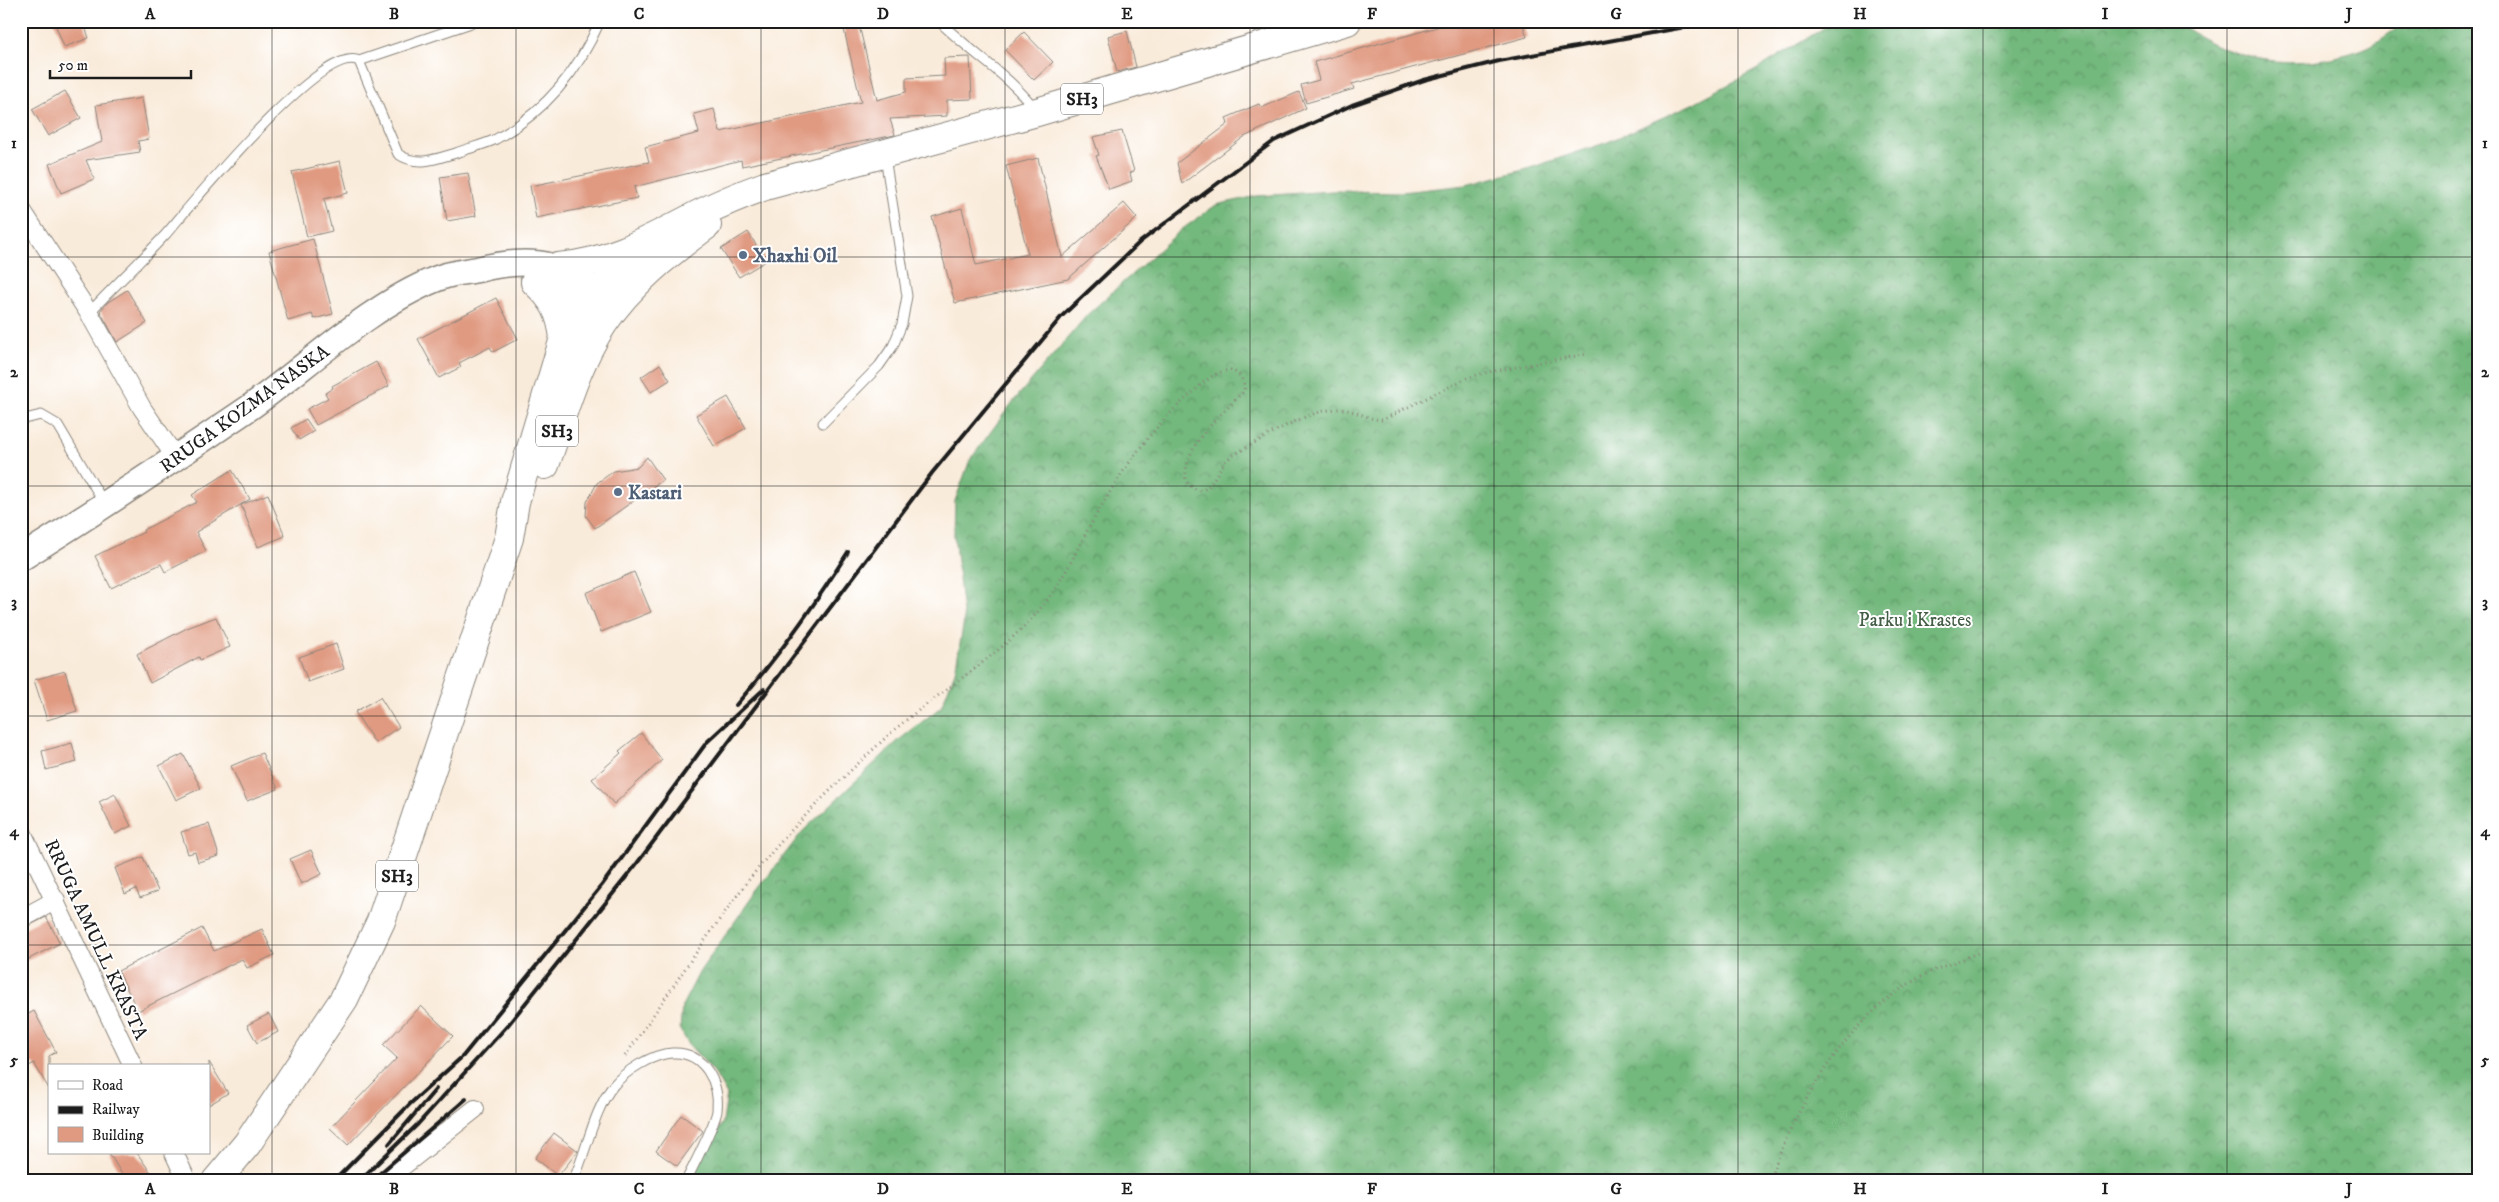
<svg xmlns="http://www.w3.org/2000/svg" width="2499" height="1202" font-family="'IM FELL DW Pica',serif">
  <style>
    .forest { fill: url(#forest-crowns); stroke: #486a4c }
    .building { fill: #e09a81 }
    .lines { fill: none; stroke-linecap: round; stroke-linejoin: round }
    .lane-casing { stroke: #8a847b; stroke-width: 11 }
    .street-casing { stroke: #8a847b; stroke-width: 20 }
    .secondary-casing { stroke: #8a847b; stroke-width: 28 }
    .primary-casing { stroke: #8a847b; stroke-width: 30 }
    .path { stroke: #8a847b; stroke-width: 3; stroke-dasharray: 1 4; stroke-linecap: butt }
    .lane { stroke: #fff; stroke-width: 9 }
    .street { stroke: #fff; stroke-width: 18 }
    .secondary { stroke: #fff; stroke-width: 25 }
    .primary { stroke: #fff; stroke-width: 28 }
    .rail { stroke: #1c1c1c; stroke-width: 4 }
    .grid { fill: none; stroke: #1c1c1c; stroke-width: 1; stroke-opacity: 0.55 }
    .service-dot { fill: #5c6f8a; stroke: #fff; stroke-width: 2 }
    .labels { text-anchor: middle; stroke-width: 4; stroke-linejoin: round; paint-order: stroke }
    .shield { fill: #fff; stroke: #606060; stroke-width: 1 }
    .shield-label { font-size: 18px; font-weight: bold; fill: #1c1c1c }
    .service-label { font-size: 19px; font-weight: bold; fill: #4e5e75; stroke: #fff; text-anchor: start }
    .street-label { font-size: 19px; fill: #1c1c1c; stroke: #fff }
    .park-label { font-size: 19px; fill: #445e46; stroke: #fff }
    .neatline { fill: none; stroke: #1c1c1c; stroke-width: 2 }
    .grid-label { font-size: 16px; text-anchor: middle; font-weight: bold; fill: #1c1c1c }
  </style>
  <defs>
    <pattern id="forest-crowns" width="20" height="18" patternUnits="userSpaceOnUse" patternTransform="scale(1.25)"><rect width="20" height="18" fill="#73b87d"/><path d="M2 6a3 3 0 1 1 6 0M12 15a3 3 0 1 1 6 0" fill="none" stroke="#5e9566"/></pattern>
  </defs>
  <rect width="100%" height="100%" fill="#fff"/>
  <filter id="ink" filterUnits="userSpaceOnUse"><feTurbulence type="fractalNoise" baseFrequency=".02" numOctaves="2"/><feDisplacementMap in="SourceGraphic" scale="10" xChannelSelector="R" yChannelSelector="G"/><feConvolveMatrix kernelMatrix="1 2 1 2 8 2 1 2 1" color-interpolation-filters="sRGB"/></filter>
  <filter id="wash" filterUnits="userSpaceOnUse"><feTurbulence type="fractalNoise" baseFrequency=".0096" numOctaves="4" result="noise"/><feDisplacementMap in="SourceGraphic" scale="20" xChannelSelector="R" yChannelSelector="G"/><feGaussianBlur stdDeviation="1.12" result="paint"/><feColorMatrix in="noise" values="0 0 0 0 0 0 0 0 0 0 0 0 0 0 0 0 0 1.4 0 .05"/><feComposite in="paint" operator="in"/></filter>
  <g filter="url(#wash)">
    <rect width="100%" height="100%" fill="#f9ebda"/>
    <!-- forest -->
    <path class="forest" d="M1835,21H2175C2233,63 2295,73 2363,49C2380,43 2395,26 2413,21C2425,18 2463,21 2478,21V1181H690L723,1122L727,1095L714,1072L690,1046L680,1030L682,1006L700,971L755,893L802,832L899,740L941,707L955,672L964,621L954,535L955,501L970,460L1012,403L1088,314L1181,230L1216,205L1257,196L1333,191L1402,192L1466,185L1527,169L1608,142L1690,105L1756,70Z"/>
    <g id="blocks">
      <!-- building -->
      <g class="building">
        <path d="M54,21H83L89,38L64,47Z"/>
        <path d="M842,21H858L877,100L906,92V78L945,76L944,58L970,57L972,99L947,100V116L890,119L895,135L742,166L741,160L634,187L637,198L536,218L530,186L649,162L645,147L699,133L694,114L714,109L720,132L861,102Z"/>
        <path d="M1458,21H1522L1527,37L1352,84L1354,89L1306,103L1301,85L1319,80L1314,62Z"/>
        <path d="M1127,31L1136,67L1117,72L1108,36Z"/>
        <path d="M1024,32L1053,62L1034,80L1005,50Z"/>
        <path d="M65,91L81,118L48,136L32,109Z"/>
        <path d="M1299,92L1306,108L1244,137L1182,184L1177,163L1228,124L1226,118L1259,104L1261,108Z"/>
        <path d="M142,98L149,139L138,141L140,152L86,160L94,179L61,193L49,164L102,142L96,105Z"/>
        <path d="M1122,131L1134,171L1130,173L1132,181L1109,189L1096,156L1099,155L1093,137Z"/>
        <path d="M1038,158L1062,257L1124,203L1137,218L1068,279L955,303L932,217L962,208L976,265L1028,254L1006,166Z"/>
        <path d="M340,161L348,193L324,199L332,231L307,237L292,172Z"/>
        <path d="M468,173L476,216L447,221L440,177Z"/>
        <path d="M748,232L766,261L739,277L721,249Z"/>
        <path d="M313,239L333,314L314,319L312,314L288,321L269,251Z"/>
        <path d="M127,290L147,323L117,342L100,311L108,302Z"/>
        <path d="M496,298L518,339L493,352L490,347L459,363L461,367L439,378L418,339Z"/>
        <path d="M376,362L389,386L316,425L307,409L328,398L325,393L333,388L332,386Z"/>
        <path d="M660,364L670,380L651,392L641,377Z"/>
        <path d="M728,397L746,428L714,446L696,415Z"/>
        <path d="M306,419L314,431L299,440L291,428Z"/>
        <path d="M647,457L663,480L595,528L586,516L587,502L597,483L614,471L638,467Z"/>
        <path d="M232,470L250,499L196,532L206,551L165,572L161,564L111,588L95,556L144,532L143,530L197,502L192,495Z"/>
        <path d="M268,494L285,536L258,547L241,505Z"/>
        <path d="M634,572L651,612L601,632L586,593Z"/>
        <path d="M216,617L230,647L200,660L199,657L150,683L137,654L187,628Z"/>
        <path d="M336,644L344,669L308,682L299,657Z"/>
        <path d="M65,671L77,711L47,720L34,680Z"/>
        <path d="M380,697L399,727L375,743L355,712Z"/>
        <path d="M641,733L662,760L614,804L592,779L621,753L619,751Z"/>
        <path d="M72,743L77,762L46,770L42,751Z"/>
        <path d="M262,753L278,789L247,801L231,766Z"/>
        <path d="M183,754L201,788L176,800L159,766Z"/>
        <path d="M115,794L131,826L115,834L99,802Z"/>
        <path d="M209,824L219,856L198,862L195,852L188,854L181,832Z"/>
        <path d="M311,850L322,874L301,884L290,859Z"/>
        <path d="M143,857L158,891L140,898L136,889L125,894L115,868Z"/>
        <path d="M46,917L60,943L21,963V930Z"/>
        <path d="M202,928L214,951L262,929L274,955L247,968L242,959L138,1011L118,971Z"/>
        <path d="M421,1006L453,1036L348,1145L330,1128L397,1058L383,1045Z"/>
        <path d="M34,1011L56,1052L49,1056V1089L34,1063L21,1071V1018Z"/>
        <path d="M269,1014L278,1032L257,1043L247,1025Z"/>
        <path d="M209,1062L228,1093L209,1105Z"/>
        <path d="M681,1115L703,1131L677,1166L656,1151Z"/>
        <path d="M554,1133L578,1151L558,1176L535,1158Z"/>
        <path d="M109,1153H137L151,1173L139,1181H126Z"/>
      </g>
    </g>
  </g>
  <g filter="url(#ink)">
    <use href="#blocks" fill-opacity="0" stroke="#8a847b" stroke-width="1"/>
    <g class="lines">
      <defs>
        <g id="lane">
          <path d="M939,21C971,53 1007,73 1036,110"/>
          <path d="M359,61L477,21"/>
          <path d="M89,313C114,286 141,261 166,234C191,205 323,42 359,61L398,154C417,167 436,159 456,153C469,148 484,145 496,139C545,112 578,72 600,21"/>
          <path d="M21,420L41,415L58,425L104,503"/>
          <path d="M823,423L879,366L893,346L902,324L907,296L885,157"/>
          <path d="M573,1181C587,1151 593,1111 613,1086C625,1071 652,1054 672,1053C704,1051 720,1083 717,1111C715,1125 693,1166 686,1181"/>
        </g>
        <g id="street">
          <path d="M21,209L89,313L142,408L176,458"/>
          <path d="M21,830L133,1066"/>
          <path d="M21,919L56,900"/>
          <path d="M174,1153L187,1181"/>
          <path d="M384,1181L475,1109"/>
        </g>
        <g id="secondary">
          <path d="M534,281L575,301L601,322"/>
          <path d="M21,558C99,510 174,459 249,408C308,366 369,306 436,279C449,273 465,272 480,269C537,255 573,264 613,307"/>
        </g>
        <g id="primary">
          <path d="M558,267C611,263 654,237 701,213C721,203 743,194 765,186L1037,112L1347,21"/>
          <path d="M563,348C583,306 605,282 640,252"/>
          <path d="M545,465C562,418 575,366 603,324C629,284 669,253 707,225"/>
          <path d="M216,1181L247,1144L344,999L381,921L509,538L515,502L564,338C561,313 554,299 535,282"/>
        </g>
      </defs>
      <!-- lane casing -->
      <use href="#lane" class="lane-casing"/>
      <!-- street casing -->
      <use href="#street" class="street-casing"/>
      <!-- secondary casing -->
      <use href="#secondary" class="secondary-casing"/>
      <!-- primary casing -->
      <use href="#primary" class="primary-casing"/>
      <!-- path -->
      <g class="path">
        <path d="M625,1056C666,998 705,937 748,881C787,831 834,786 880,743C934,691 1013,653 1054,590C1070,567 1081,541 1095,517C1122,470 1151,428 1192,393C1204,382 1215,371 1231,370C1240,374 1246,381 1244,391C1222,415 1182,445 1186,481C1207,506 1214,473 1226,461C1229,458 1234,454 1239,452C1264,437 1308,410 1338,409C1354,409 1366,419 1382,420L1467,378L1484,373L1587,354"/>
        <path d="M1769,1181C1798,1103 1845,1019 1920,977C1939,967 1961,960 1980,952"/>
      </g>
      <!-- lane -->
      <use href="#lane" class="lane"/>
      <!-- street -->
      <use href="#street" class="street"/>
      <!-- secondary -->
      <use href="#secondary" class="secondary"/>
      <!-- primary -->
      <use href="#primary" class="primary"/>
      <!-- rail -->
      <g class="rail">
        <path d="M736,705C778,657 814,606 848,552"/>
        <path d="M389,1144L436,1089"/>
        <path d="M334,1181L410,1104L463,1056L602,885L707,742L764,689"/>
        <path d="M359,1181L418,1124L508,1025L635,866L932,473L1062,316L1140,242L1274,141L1352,105L1424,80L1499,61L1718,21"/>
        <path d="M371,1181L466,1099"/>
      </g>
    </g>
  </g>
  <!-- grid -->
  <path class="grid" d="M272,21V1181M516,21V1181M761,21V1181M1005,21V1181M1250,21V1181M1494,21V1181M1738,21V1181M1983,21V1181M2227,21V1181M21,257H2478M21,486H2478M21,716H2478M21,945H2478"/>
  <!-- markers -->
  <g class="service-dot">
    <circle cx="743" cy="255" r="5"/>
    <circle cx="618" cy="492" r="5"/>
  </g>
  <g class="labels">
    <!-- shield labels -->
    <g class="shield">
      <rect x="1061" y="83.5" width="42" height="31" rx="4"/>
      <rect x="536" y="415.5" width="42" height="31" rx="4"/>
      <rect x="376" y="860.5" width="42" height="31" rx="4"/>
    </g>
    <g class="shield-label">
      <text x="1082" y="105">SH3</text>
      <text x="557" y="437">SH3</text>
      <text x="397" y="882">SH3</text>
    </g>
    <!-- service labels -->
    <g class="service-label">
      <text x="753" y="262">Xhaxhi Oil</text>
      <text x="628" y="499">Kastari</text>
    </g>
    <!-- street labels -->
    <g class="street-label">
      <text transform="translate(244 408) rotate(-36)" y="7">RRUGA KOZMA NASKA</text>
      <text transform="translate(97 939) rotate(65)" y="7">RRUGA AMULL KRASTA</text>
    </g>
    <!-- park labels -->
    <g class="park-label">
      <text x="1915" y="626">Parku i Krastes</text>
    </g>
  </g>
  <!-- margin -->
  <rect width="2499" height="1202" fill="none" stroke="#fff" stroke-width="55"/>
  <!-- legend -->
  <rect x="48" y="1064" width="162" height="90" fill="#ffffff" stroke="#a4a4a4"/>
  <rect x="58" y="1081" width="25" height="8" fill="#ffffff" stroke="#a4a4a4"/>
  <text x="92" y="1090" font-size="15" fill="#1c1c1c">Road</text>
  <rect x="58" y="1106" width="25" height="8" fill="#1c1c1c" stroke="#a4a4a4"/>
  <text x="92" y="1114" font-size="15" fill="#1c1c1c">Railway</text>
  <rect x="58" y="1127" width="25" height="15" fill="#e09a81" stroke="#a4a4a4"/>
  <text x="92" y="1140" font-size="15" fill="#1c1c1c">Building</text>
  <!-- scale -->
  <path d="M50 70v8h141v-8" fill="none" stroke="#1c1c1c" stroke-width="2.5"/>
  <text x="58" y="70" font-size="15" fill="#1c1c1c" stroke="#ffffff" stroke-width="4" paint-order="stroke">50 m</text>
  <rect x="28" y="28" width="2444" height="1146" class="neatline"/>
  <g class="grid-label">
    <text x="150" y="19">A</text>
    <text x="394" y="19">B</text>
    <text x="639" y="19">C</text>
    <text x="883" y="19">D</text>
    <text x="1127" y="19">E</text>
    <text x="1372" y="19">F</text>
    <text x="1616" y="19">G</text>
    <text x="1860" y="19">H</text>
    <text x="2105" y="19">I</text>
    <text x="2349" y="19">J</text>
    <text x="14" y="148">1</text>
    <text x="2485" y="148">1</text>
    <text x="14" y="377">2</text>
    <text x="2485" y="377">2</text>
    <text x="14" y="607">3</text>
    <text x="2485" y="607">3</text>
    <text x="14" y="836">4</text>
    <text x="2485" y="836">4</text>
    <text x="14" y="1065">5</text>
    <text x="2485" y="1065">5</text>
    <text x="150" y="1194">A</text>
    <text x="394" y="1194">B</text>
    <text x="639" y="1194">C</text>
    <text x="883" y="1194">D</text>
    <text x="1127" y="1194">E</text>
    <text x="1372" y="1194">F</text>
    <text x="1616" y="1194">G</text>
    <text x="1860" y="1194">H</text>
    <text x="2105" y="1194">I</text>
    <text x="2349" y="1194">J</text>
  </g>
</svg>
